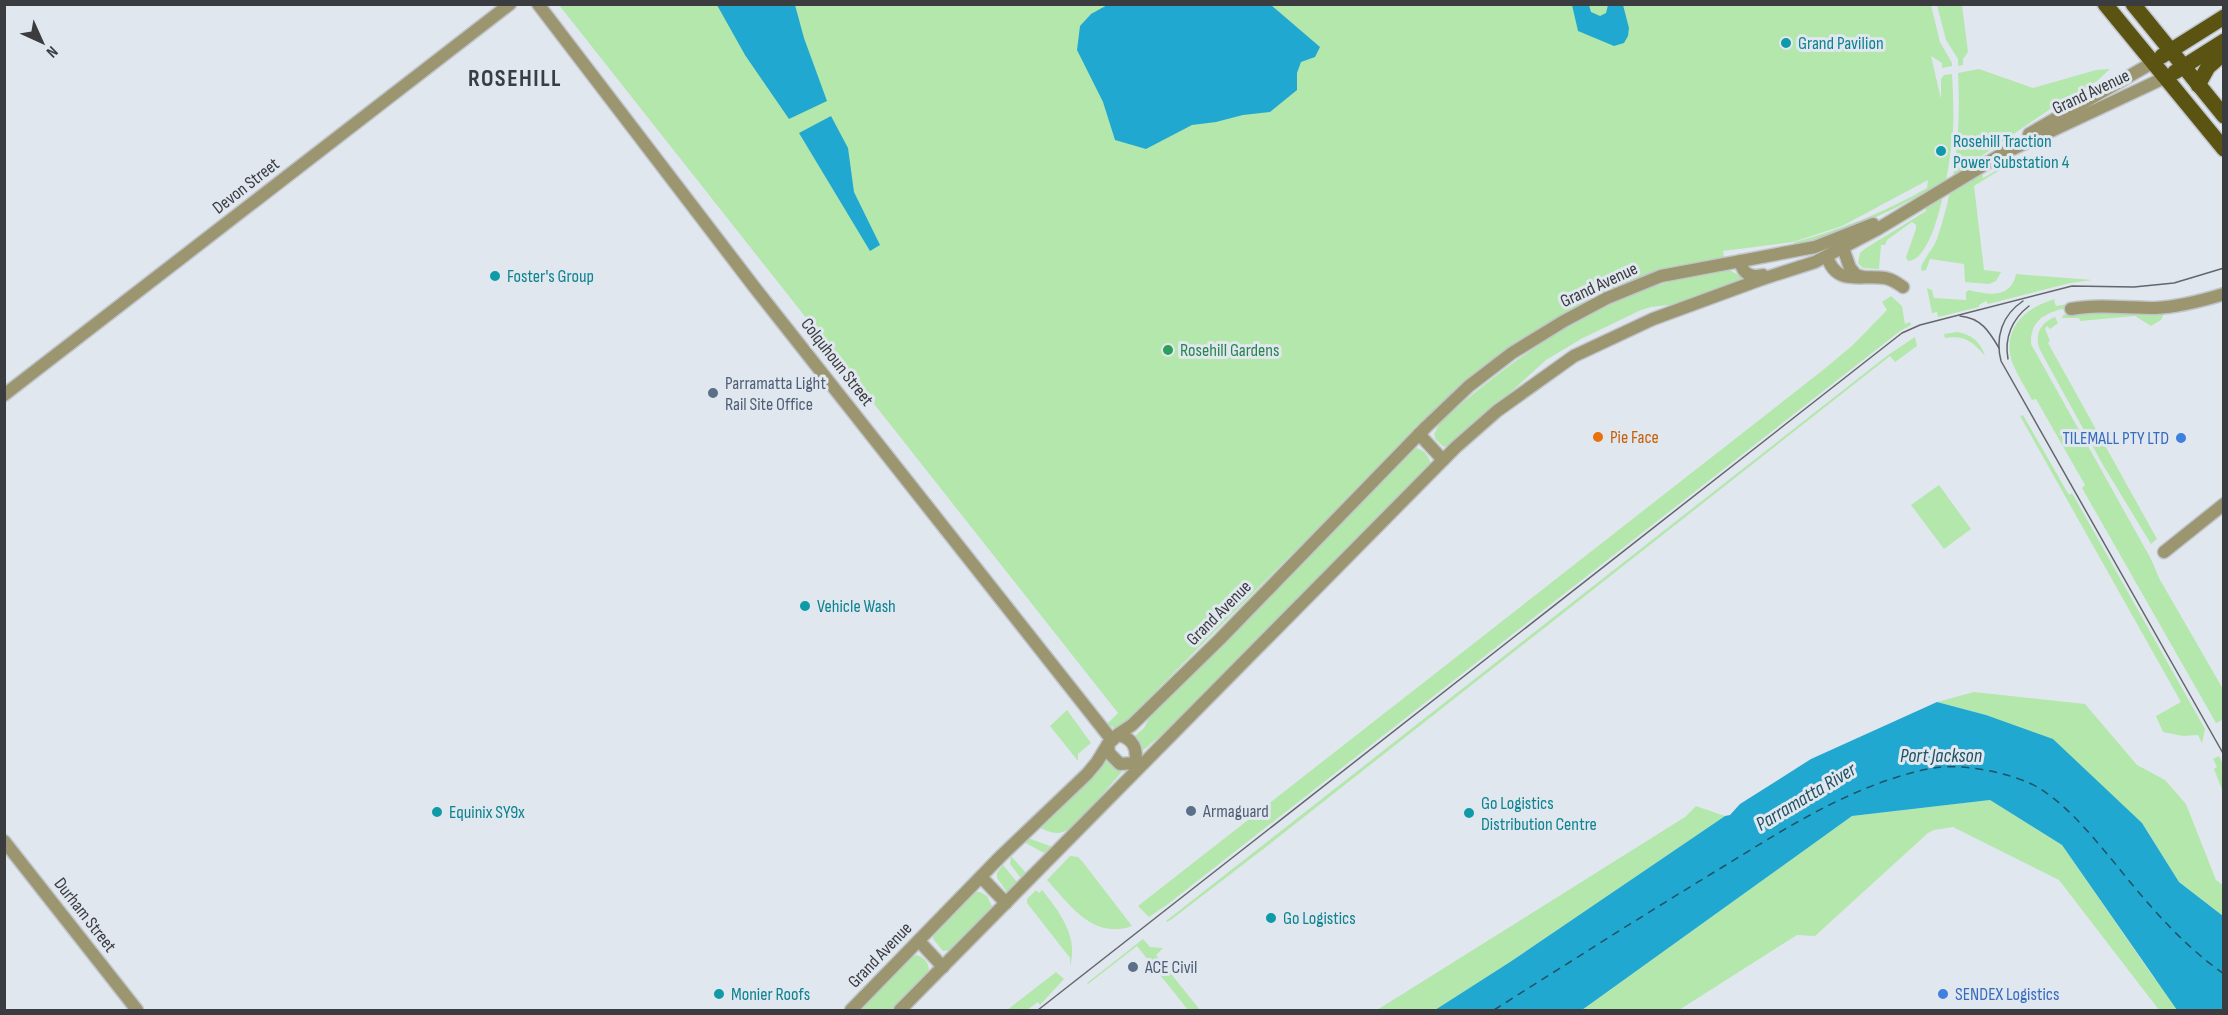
<svg xmlns="http://www.w3.org/2000/svg" width="2228" height="1015" viewBox="0 0 2228 1015" font-family="'Sofia Sans Condensed',sans-serif">
<rect width="100%" height="100%" fill="#e1e7ef"/>
<g fill="#b4e7ac">
<path d="M559,5H1931L1940,42L1952,63V66L1942,68V63L1931,56L1941,99V79L1944,75L1952,74C1953,93 1954,112 1953,130C1951,155 1938,260 1908,261L1906,257L1916,229V225L1912,222L1887,240L1885,245H1881L1879,269L1863,268L1858,263L1860,253L1866,248L1926,211L1927,191C1883,216 1841,234 1792,246L1795,242C1842,229 1885,212 1927,188L1928,180L1842,226L1793,242L1723,251L1724,257C1642,273 1556,310 1490,363C1433,409 1381,465 1329,517C1260,586 1190,656 1121,727L1116,729L1107,724L1118,713Z"/>
<polygon points="1937,5 1962,5 1968,52 1963,59 1963,65 1958,66 1958,59 1946,40"/>
<path d="M1979,69L2033,88L2096,70L2110,69L2097,81L2062,101L1980,157L1983,178L2024,155L1974,186L1984,270L2001,272L1996,281L1989,284L1965,282L1964,264L1930,259L1926,270L1922,271L1921,267C1925,257 1933,249 1937,239C1956,183 1961,131 1958,73Z"/>
<path d="M1726,268L1747,280L1677,304L1651,307L1641,310L1581,339L1546,360L1454,444L1444,447L1436,440L1434,434L1440,423C1506,363 1582,309 1668,282C1687,276 1706,272 1726,268Z"/>
<path d="M2016,274L2092,280L2070,283L1988,304L1986,301L1979,305V307L1938,317L1937,312L1932,313L1927,288L1932,290L1934,298L1966,300V292L1969,290C1988,295 2011,299 2016,274Z"/>
<polygon points="1891,296 1902,306 1905,324 1910,322 1911,325 1900,331 1168,904 1149,917 1138,906 1823,370 1853,345 1887,310 1882,302"/>
<path d="M2059,298L2054,300L2056,306L2091,300L2092,303C2066,309 2029,309 2031,344L2151,559L2159,578L2223,689V721L2222,720L2216,723L2082,488L2085,485L2036,399L2032,400C2026,388 2017,375 2012,362C2001,327 2028,305 2059,298Z"/>
<polygon points="2078,311 2161,313 2163,316 2161,320 2151,326 2135,316 2080,321 2079,318 2062,318 2063,315"/>
<path d="M2055,317L2058,323L2050,329L2047,326L2045,329L2050,341L2048,343L2157,539L2151,544L2103,465L2040,350C2034,335 2040,323 2055,317Z"/>
<path d="M1957,332C1971,334 1981,342 1985,356C1972,341 1965,335 1945,338L1944,334Z"/>
<polygon points="1915,337 1917,346 1895,362 1890,356 1262,850 1172,919 1167,922 1166,921 1888,355"/>
<polygon points="2023,415 2069,495 2072,493 2205,729 2202,743 2198,735 2183,736 2163,732 2156,716 2181,702 2020,416"/>
<path d="M1416,448C1424,449 1429,457 1431,464L1181,719L1141,752L1135,736L1144,728L1149,718Z"/>
<polygon points="1939,485 1971,529 1944,549 1911,505"/>
<polygon points="1974,692 2085,704 2137,765 2165,780 2186,804 2216,880 2223,885 2223,916 2179,882 2142,823 1986,715 1937,702"/>
<polygon points="1067,710 1091,743 1078,754 1078,761 1050,726"/>
<polygon points="2219,756 2223,764 2223,792 2214,769 2217,767 2213,759"/>
<path d="M1107,760L1122,772C1110,784 1076,829 1063,832C1055,835 1048,831 1040,828L1059,805Z"/>
<polygon points="1990,800 2062,845 2154,978 2160,982 2182,1010 2159,1010 2059,880 1953,827 1934,830 1928,833 1815,936 1797,935 1679,1010 1582,1010 1852,816"/>
<polygon points="1696,806 1725,816 1510,962 1435,1010 1377,1010 1685,817"/>
<polygon points="1028,838 1053,847 1044,853 1024,842"/>
<polygon points="1011,856 1027,874 1021,878 1010,864"/>
<path d="M1070,856L1078,857L1082,861L1132,926C1093,940 1070,905 1047,880Z"/>
<polygon points="1003,865 1017,882 1017,885 1010,892 1007,892 997,878 997,873"/>
<path d="M1036,890L1039,893L1042,890C1059,911 1079,937 1070,966V958L1027,903V899Z"/>
<polygon points="975,892 980,892 987,896 992,906 989,911 951,950 943,951 933,939 934,932"/>
<polygon points="1143,939 1150,947 1163,948 1156,955 1200,1010 1188,1010 1137,946 1088,984 1087,983"/>
<path d="M917,955C925,958 931,965 928,974L891,1010H857L908,958Z"/>
<polygon points="1056,972 1064,979 1040,1005 1038,1002 1027,1010 1007,1010"/>
</g>
<g fill="#21a8d1">
<polygon points="1109,4 1271,5 1320,47 1315,57 1301,62 1297,73 1297,90 1270,112 1243,115 1216,122 1192,125 1146,149 1115,140 1103,102 1077,50 1080,26 1091,14"/>
<polygon points="717,5 795,5 804,38 827,101 789,119 745,55"/>
<polygon points="1572,5 1589,5 1591,12 1600,16 1606,13 1608,5 1623,5 1629,28 1628,36 1624,43 1614,46 1578,31"/>
<polygon points="831,116 848,148 854,192 880,245 870,251 799,133"/>
<polygon points="1937,702 1986,715 2053,739 2142,823 2179,882 2223,916 2223,1010 2177,1010 2062,845 1990,800 1852,816 1582,1010 1435,1010 1510,962 1725,816 1730,815 1740,804 1811,759"/>
</g>
<g fill="none" stroke-linecap="round" stroke-linejoin="round">
<path stroke="#205264" stroke-width="1.5" stroke-dasharray="8 6" stroke-linecap="butt" d="M1494,1010C1570,962 1645,914 1721,868C1788,827 1855,783 1933,768C1962,763 2014,773 2039,788C2069,807 2091,835 2113,861C2146,902 2180,943 2224,974"/>
<g stroke="#c0c5cc" stroke-width="15">
<g id="minor">
<polyline points="538,4 755,288 1111,739"/>
<polyline points="2029,134 2152,63"/>
<polyline points="1836,244 1843,248 1850,268 1856,275 1863,277"/>
<path d="M1827,256C1836,287 1861,274 1885,278C1892,279 1897,283 1903,287"/>
<path d="M1740,261C1743,274 1750,278 1763,275"/>
<path d="M2071,309C2099,304 2126,308 2155,308C2179,307 2201,301 2224,294"/>
<polyline points="4,395 510,4"/>
<polyline points="1419,434 1443,460"/>
<polyline points="2164,552 2224,504"/>
<polyline points="1117,735 1132,725 1220,639 1426,427 1469,386 1512,353 1564,321 1607,298 1661,276 1815,247 1873,224"/>
<path d="M1118,735C1133,738 1138,749 1135,763L1120,764L1109,753L1108,744Z"/>
<polyline points="4,841 137,1010"/>
<polyline points="981,877 1006,903"/>
<polyline points="919,941 943,967"/>
<polyline points="851,1010 1001,856 1087,774 1097,762 1108,744"/>
<polyline points="900,1010 1456,447 1497,411 1574,356 1653,319 1762,279 1815,262 1876,230 2002,154 2164,78"/>
</g>
</g>
<g stroke="#c0c5cc" stroke-width="18">
<g id="major">
<polyline points="2105,4 2224,149"/>
<polyline points="2133,4 2224,116"/>
<polyline points="2162,56 2224,17"/>
<polyline points="2175,72 2224,41"/>
<polyline points="2198,85 2208,67 2224,53"/>
</g>
</g>
<use href="#minor" stroke="#9b966f" stroke-width="12"/>
<use href="#major" stroke="#5b5312" stroke-width="15"/>
<g stroke="#63666a" stroke-width="1.5">
<path d="M2023,301C2002,315 1995,337 2001,361L2224,755"/>
<path d="M1960,316C1981,318 1989,331 1999,348"/>
<path d="M2008,359C2004,338 2012,319 2029,306"/>
<polyline points="1038,1010 1902,333 1920,325 2072,286 2134,287 2174,283 2224,268"/>
</g>
</g>
<g fill="#0f9aa8" stroke="#e1e7ef" stroke-width="2">
<circle cx="1786" cy="43" r="6"/>
<circle cx="1941" cy="151" r="6"/>
<circle cx="495" cy="276" r="6"/>
<circle cx="805" cy="606" r="6"/>
<circle cx="437" cy="812" r="6"/>
<circle cx="1469" cy="813" r="6"/>
<circle cx="1271" cy="918" r="6"/>
<circle cx="719" cy="994" r="6"/>
</g>
<circle fill="#2e9e5b" stroke="#e1e7ef" stroke-width="2" cx="1168" cy="350" r="6"/>
<g fill="#5c6f8a" stroke="#e1e7ef" stroke-width="2">
<circle cx="713" cy="393" r="6"/>
<circle cx="1191" cy="811" r="6"/>
<circle cx="1133" cy="967" r="6"/>
</g>
<circle fill="#e8710a" stroke="#e1e7ef" stroke-width="2" cx="1598" cy="437" r="6"/>
<g fill="#3f7fe0" stroke="#e1e7ef" stroke-width="2">
<circle cx="2181" cy="438" r="6"/>
<circle cx="1943" cy="994" r="6"/>
</g>
<g text-anchor="middle" dominant-baseline="central" stroke-width="6" stroke-linejoin="round" paint-order="stroke">
<g font-size="18" fill="#0d838f" stroke="#e1e7ef" text-anchor="start">
<text x="1798" y="43">Grand Pavilion</text>
<text x="1953" y="141">Rosehill Traction<tspan x="1953" dy="21">Power Substation 4</tspan></text>
<text x="507" y="276">Foster's Group</text>
<text x="817" y="606">Vehicle Wash</text>
<text x="1481" y="803">Go Logistics<tspan x="1481" dy="21">Distribution Centre</tspan></text>
<text x="449" y="812">Equinix SY9x</text>
<text x="1283" y="918">Go Logistics</text>
<text x="731" y="994">Monier Roofs</text>
</g>
<g font-size="18" fill="#3a3c3f" stroke="#e1e7ef">
<text transform="translate(2091 92) rotate(-25)">Grand Avenue</text>
<text transform="translate(246 186) rotate(-38)">Devon Street</text>
<text transform="translate(1599 285) rotate(-25)">Grand Avenue</text>
<text transform="translate(837 362) rotate(52)">Colquhoun Street</text>
<text transform="translate(1219 613) rotate(-45)">Grand Avenue</text>
<text transform="translate(85 915) rotate(52)">Durham Street</text>
<text transform="translate(880 955) rotate(-46)">Grand Avenue</text>
</g>
<g font-size="18" fill="#27864d" stroke="#e1e7ef" text-anchor="start">
<text x="1180" y="350">Rosehill Gardens</text>
</g>
<g font-size="18" fill="#4e5e75" stroke="#e1e7ef" text-anchor="start">
<text x="725" y="383">Parramatta Light<tspan x="725" dy="21">Rail Site Office</tspan></text>
<text x="1203" y="811">Armaguard</text>
<text x="1145" y="967">ACE Civil</text>
</g>
<g font-size="18" fill="#c56008" stroke="#e1e7ef" text-anchor="start">
<text x="1610" y="437">Pie Face</text>
</g>
<g font-size="18" fill="#366cbe" stroke="#e1e7ef" text-anchor="end">
<text x="2169" y="438">TILEMALL PTY LTD</text>
<text x="1955" y="994" text-anchor="start">SENDEX Logistics</text>
</g>
<g font-size="20" font-style="italic" fill="#205264" stroke="#e1e7ef">
<text x="1941" y="756">Port Jackson</text>
<text transform="translate(1806 797) rotate(-31)">Parramatta River</text>
</g>
<g font-size="24" font-weight="bold" letter-spacing="1.5" fill="#393d44" stroke="#e1e7ef">
<text x="515" y="78">ROSEHILL</text>
</g>
</g>
<rect width="2228" height="1015" fill="none" stroke="#3a3c3f" stroke-width="12"/>
<g transform="translate(42 42) rotate(135)" stroke="#e1e7ef" stroke-width="4.5" paint-order="stroke">
<path d="M0-4.5L10 22L0 15L-10 22Z" fill="#3a3c3f"/>
<text y="-9" font-size="16" font-weight="bold" text-anchor="middle" fill="#3a3c3f">N</text>
</g>
</svg>
